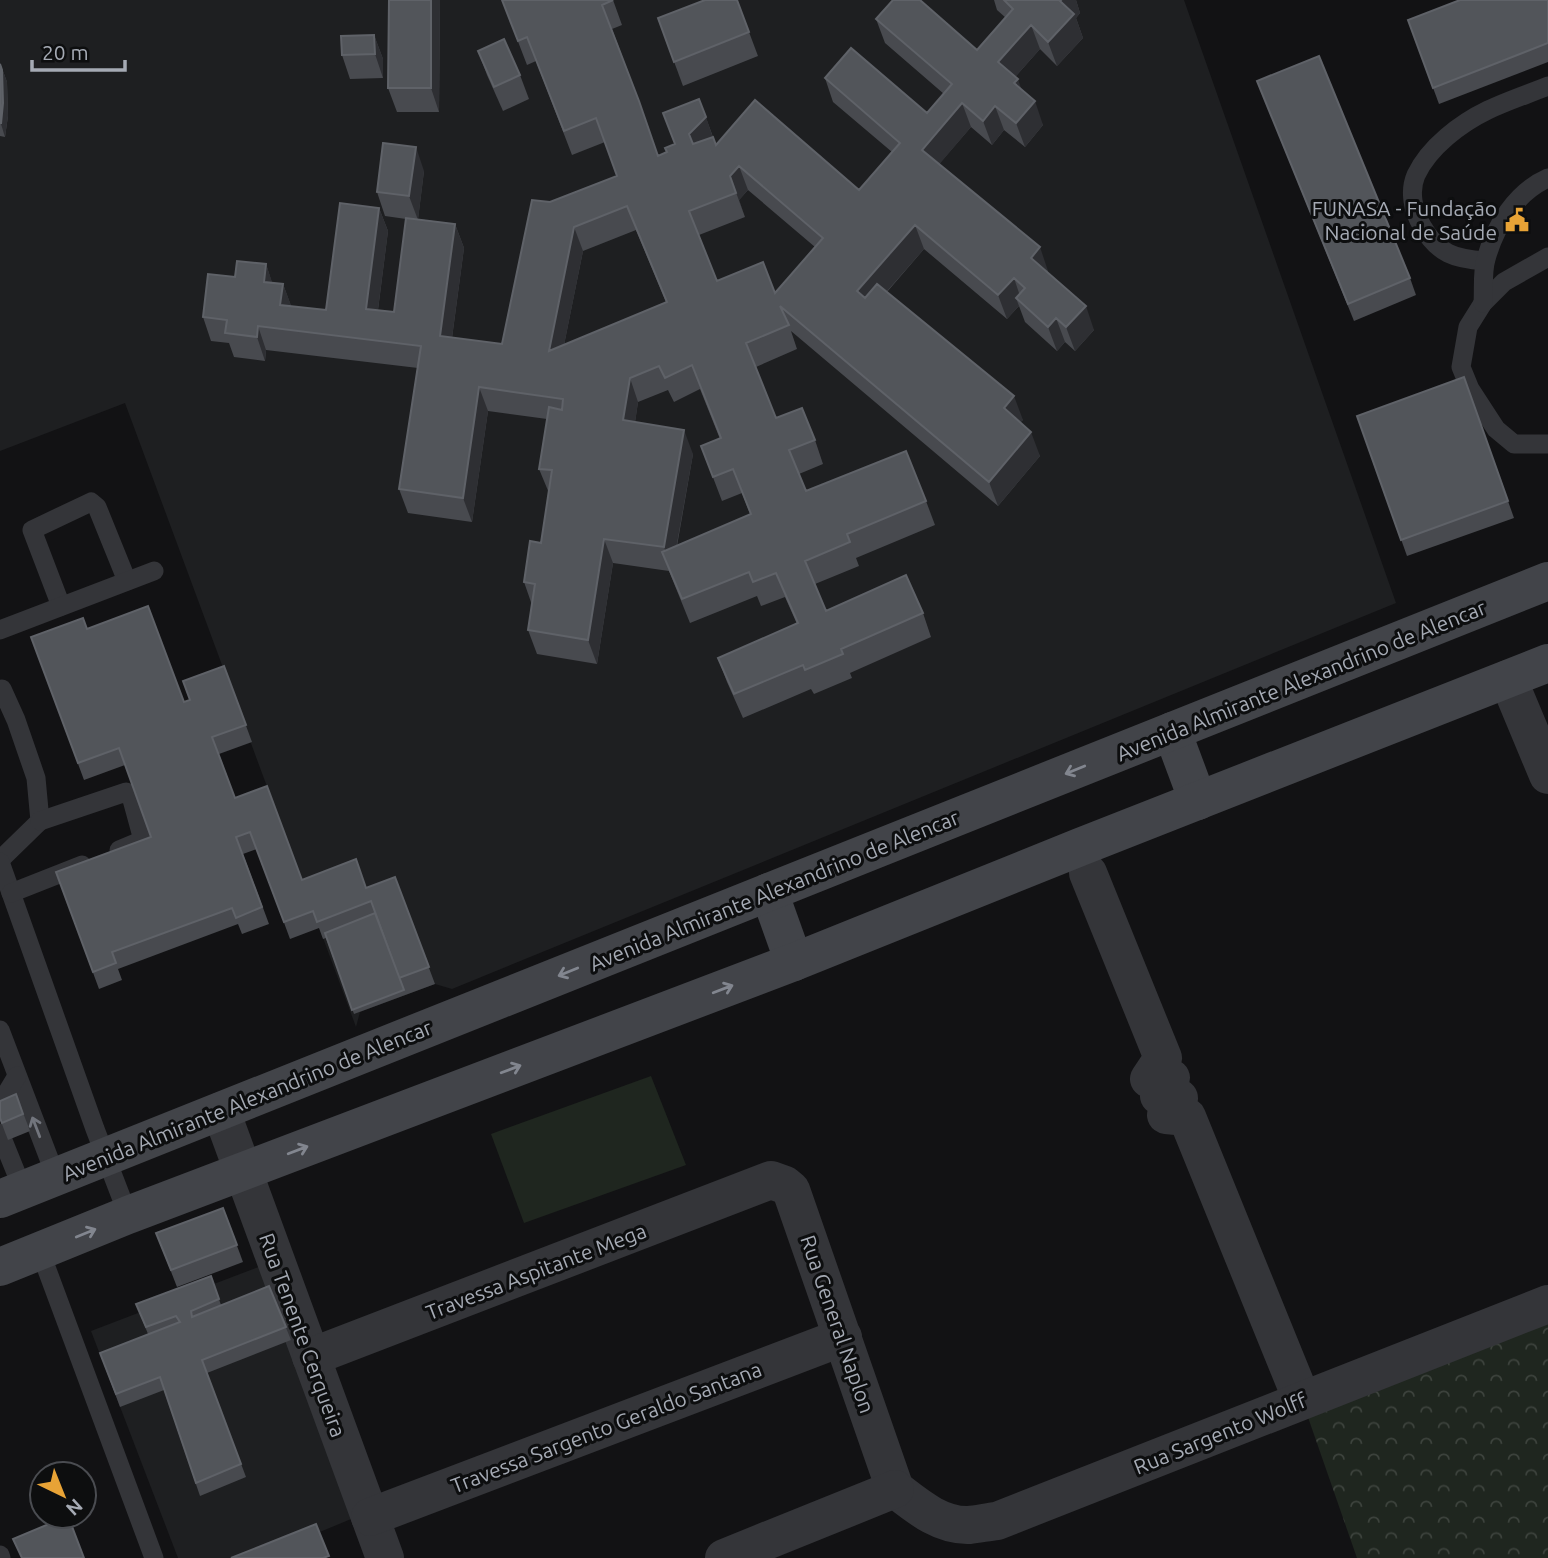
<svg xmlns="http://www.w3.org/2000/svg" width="1548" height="1558" viewBox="0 0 1548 1558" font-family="Ubuntu,sans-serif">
<defs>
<pattern id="forest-crowns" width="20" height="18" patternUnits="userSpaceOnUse" patternTransform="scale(1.75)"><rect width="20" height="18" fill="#1f261f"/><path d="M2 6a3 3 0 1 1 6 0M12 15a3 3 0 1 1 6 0" fill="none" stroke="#3d433d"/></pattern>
</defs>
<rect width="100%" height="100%" fill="#121214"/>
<g fill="#1e1f21">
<polygon points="0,0 1184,0 1396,603 452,989 435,984 360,1012 356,1027 125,403 0,451"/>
<polygon points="261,1266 356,1517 257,1558 178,1558 91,1331"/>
</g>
<polygon fill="url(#forest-crowns)" points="1548,1304 1548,1558 1357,1558 1302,1400"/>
<polygon fill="#1f261f" points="651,1076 686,1165 524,1223 491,1134"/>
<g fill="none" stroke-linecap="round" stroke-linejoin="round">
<g stroke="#343539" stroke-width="19">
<polyline points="1548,257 1504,282 1483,303 1468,327 1461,367 1470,389 1496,429 1514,444 1548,444"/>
<path d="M1485,261C1455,259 1438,254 1422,226C1413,211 1409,191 1416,175C1429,147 1461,123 1488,110C1507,101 1528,94 1548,86"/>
<path d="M1483,303C1484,289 1482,272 1486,259C1495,226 1516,192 1548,178"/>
<polyline points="61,606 32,530 91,502 97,507 127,581"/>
<polyline points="0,630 154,571"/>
<polyline points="0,690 2,689 16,720 36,778 40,821 0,860"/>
<polyline points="40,821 126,792 131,796 143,840 119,850"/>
<polyline points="0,862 95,1129 128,1215"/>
<polyline points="11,893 82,865"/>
<polyline points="0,1030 56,1177"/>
<polyline points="0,1104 17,1076"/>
<polyline points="0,1133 23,1190"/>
<polyline points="40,1251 154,1558"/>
<polyline points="0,1555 1,1558"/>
</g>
<g stroke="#343539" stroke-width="38">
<polyline points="1508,679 1548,775"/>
<polyline points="1088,873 1163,1058 1149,1079 1171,1078 1159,1096 1179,1098 1166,1115 1187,1117 1302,1400"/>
<polyline points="221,1111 385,1558"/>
<polyline points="311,1357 771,1180 785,1185 791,1190 895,1489"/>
<path d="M895,1489C917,1506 940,1526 969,1525C978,1524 988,1522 997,1521L1548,1304"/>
<polyline points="370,1517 843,1337"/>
<polyline points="724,1558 895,1489"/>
</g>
<g stroke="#424449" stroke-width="38">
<polyline points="1172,731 1198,801"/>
<polyline points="769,892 794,962"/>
<polyline points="0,1199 1548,581"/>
<polyline points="0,1267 128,1215 794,962 1080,847 1548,663"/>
</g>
</g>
<g fill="#484a4f" fill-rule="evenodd">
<polygon points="440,0 439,112 397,112 388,88"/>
<path d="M502,0H613L622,25L612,29L639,101L658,156L667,152L675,144L699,99L716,145L859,190L892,152L833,102L825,78L927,113L944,94L885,43L876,19L977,50L1006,18L997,10L994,0H1076L1080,13L1076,18L1083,38L1057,66L1040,49L1015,77L1021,89L1043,125L1025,147L1004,130L992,145L971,127L939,164L1048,271L1047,272L1094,330L1075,351L1065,342L1057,351L1025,322L1019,306L1007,319L924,249L887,292L1023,420L1020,422L1040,456L998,506L791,331L797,349L756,367L776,418L815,440L823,464L799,474L806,491L926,501L935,525L856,558L859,566L815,584L826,611L923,613L931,637L850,673L852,678L814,694L811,689L743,718L727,682L718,658L797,624L785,597L761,606L757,596L690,623L669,571L613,563L597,664L537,654L528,630L532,605L524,582L541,543L549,493L539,469L547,419L488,411L472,522L408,513L399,489L418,368L266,350L265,361L234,357L229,343L211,341L203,317L235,277L266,264L272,283L283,284L291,306L326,310L379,208L388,231L378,310L394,312L406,219L385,216L377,192L424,171L418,219L455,224L464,248L452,338L502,344L550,202L617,176L605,142L572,155L536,61L527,65ZM748,190L815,247L775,293L717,281L699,235L745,217L739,200ZM636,230L666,302L564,345L583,251ZM700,389L720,439L701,446L722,501L742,493L750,514L677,546L693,454L635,422L638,402L668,390L674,402Z"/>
<polygon points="737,0 758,56 683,86 658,18"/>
<polygon points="1548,0 1548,62 1439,104 1408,20"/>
<polygon points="374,35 383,59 383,78 350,79 342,55"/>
<polygon points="478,51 520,75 529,99 503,111 487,75"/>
<polygon points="0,63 7,82 8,116 5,137 0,136"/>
<polygon points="1257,81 1410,278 1416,295 1354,321"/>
<polygon points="1464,377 1514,518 1407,556 1357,416"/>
<polygon points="87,629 184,702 190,700 224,666 252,742 219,754 235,798 302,880 366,888 395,877 435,984 354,1014 326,938 323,939 319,928 290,939 257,849 243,854 269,924 242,934 238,924 118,969 122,980 99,989 56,872 151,837 125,765 84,780 31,637"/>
<polygon points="16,1094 30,1131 8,1140 0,1119"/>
<polygon points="223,1208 243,1262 177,1287 156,1233"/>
<polygon points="211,1276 221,1305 269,1286 291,1340 207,1373 246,1477 200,1496 164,1390 120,1407 100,1353 148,1334 136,1304"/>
</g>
<g fill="#2e2f33">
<polygon points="431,0 440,0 439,112 431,88"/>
<polygon points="1061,0 1076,0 1080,13 1076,18 1083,38 1057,66 1048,42"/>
<polygon points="1031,25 1040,49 1007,86 998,62"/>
<polygon points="374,35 383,59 383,78 375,54"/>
<polygon points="0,63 7,82 8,116 5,137 1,124"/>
<polygon points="1018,79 1026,103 1014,83"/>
<polygon points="1035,101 1043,125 1025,147 1016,123"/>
<polygon points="962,103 971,127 931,174 922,150"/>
<polygon points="995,106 1004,130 992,145 983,121"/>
<polygon points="706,117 714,141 698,158 689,134"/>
<polygon points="416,147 424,171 418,220 409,196"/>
<polygon points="739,166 748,190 739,200 745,217 730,176"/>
<polygon points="379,208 388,231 375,333 366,309"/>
<polygon points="455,224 464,248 449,360 440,336"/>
<polygon points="915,225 924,249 866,315 857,291"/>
<polygon points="574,227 583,251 558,375 549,351"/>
<polygon points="1040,247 1048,271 1040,282 1031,258"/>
<polygon points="266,264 274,288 264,282"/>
<polygon points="1014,278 1022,302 1016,298 1019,306 1007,319 998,295"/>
<polygon points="283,284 292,308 280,305"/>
<polygon points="1086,306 1094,330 1075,351 1066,327"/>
<polygon points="1056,318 1065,342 1057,351 1048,327"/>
<polygon points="258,326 266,350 265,361 257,337"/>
<polygon points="630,378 638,402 632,444 623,420"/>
<polygon points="479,387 488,411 472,522 463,498"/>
<polygon points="1014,396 1023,420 1012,432 1004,408"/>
<polygon points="684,430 693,454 672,571 664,547"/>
<polygon points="1031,432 1040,456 998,506 989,482"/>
<polygon points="604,539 613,563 597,664 588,640"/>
</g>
<g fill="#52555a" stroke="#5f6268" stroke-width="2" fill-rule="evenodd">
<polygon points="389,0 431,0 431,88 388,88"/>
<path d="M502,0H613L602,5L639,101L658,156L667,152L665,148L675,144L663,113L699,99L706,117L689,134L693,144L713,137L716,145L755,100L859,190L900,143L825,78L851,48L927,113L952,84L876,19L893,0H920L977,50L1013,9L1004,0H1061L1060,1L1074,14L1048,42L1031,25L998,62L1018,79L1014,83L1035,101L1016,123L995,106L983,121L962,103L922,150L1040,247L1031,258L1086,306L1066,327L1056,318L1048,327L1016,298L1025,288L1014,278L998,295L915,225L857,291L865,298L877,284L1014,396L1004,408L1031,432L989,482L780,306L789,325L746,343L776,418L802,408L815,440L789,450L806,491L906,451L926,501L847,534L850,542L805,561L826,611L906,575L923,613L841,649L843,654L805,670L803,665L734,694L718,658L798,623L776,573L753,582L749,572L682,599L662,552L751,514L733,469L713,477L701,446L721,438L692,365L665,378L659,366L630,378L623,420L684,430L664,547L604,539L588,640L528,630L535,584L524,582L530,541L541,543L552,470L539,469L549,407L562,410L563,399L479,387L463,498L399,489L421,346L258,326L257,337L225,333L227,320L203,317L208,274L235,277L237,261L266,264L264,282L283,284L280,305L326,310L340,203L379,208L366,309L394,312L406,218L455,224L440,336L502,344L532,200L550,202L617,176L596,118L564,131L527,37L518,41ZM739,166L823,238L775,293L763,262L717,281L689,211L736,193L730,176ZM627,206L667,302L549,351L574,227Z"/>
<polygon points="705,0 737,0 749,32 674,62 658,18"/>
<polygon points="1460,0 1548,0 1548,43 1433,88 1408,20"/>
<polygon points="374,35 375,54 342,55 341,36"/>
<polygon points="504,39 520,75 494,87 478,51"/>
<polygon points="1319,56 1410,278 1348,304 1257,81"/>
<polygon points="0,64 2,70 3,103 1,124"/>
<polygon points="383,143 416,147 409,196 377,192"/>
<polygon points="1464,377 1508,501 1401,540 1357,416"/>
<polygon points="148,606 184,702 190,700 183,681 224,666 246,725 212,737 235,798 267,786 302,880 356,859 366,888 395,877 429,967 399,978 371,901 317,922 313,911 284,922 250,832 236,837 262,907 236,918 232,908 112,952 116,963 93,972 56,872 151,837 119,748 78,763 31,637 83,618 87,629"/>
<polygon points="375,913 404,990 352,1010 325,933"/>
<polygon points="16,1094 23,1114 2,1123 0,1118 0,1101"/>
<polygon points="223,1208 237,1245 171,1270 156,1233"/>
<polygon points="211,1276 219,1299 191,1311 192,1317 269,1286 286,1327 202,1360 241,1464 196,1483 160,1377 116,1394 100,1353 180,1322 176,1316 146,1327 136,1304"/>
<polygon points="68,1516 84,1558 22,1558 13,1539"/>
<polygon points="316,1524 329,1556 323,1558 231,1558"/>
</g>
<defs><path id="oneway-shaft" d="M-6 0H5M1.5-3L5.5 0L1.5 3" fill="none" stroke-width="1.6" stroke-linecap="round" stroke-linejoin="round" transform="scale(1.75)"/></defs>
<g stroke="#82868f">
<use href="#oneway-shaft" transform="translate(1075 770) rotate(158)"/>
<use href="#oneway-shaft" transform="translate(568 972) rotate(158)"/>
<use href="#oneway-shaft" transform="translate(723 989) rotate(-21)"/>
<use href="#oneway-shaft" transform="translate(511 1069) rotate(-21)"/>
<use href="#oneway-shaft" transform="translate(298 1150) rotate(-21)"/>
<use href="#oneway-shaft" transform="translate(86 1233) rotate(-22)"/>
</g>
<use stroke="#72757d" href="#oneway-shaft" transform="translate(36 1127) rotate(-111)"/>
<defs>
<g id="civic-bare" transform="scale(1.89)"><path d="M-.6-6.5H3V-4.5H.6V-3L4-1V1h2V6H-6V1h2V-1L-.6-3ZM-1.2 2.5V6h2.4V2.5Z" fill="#e8a336" stroke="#0d0e0f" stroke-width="2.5" paint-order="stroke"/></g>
</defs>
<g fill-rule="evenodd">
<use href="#civic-bare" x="1517" y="220"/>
</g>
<g text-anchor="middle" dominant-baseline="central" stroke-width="6" stroke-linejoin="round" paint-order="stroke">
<g font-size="21" fill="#a5aab4" stroke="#0d0e0f" text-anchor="end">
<text x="1497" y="208">FUNASA - Fundação<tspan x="1497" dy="24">Nacional de Saúde</tspan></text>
</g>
<g font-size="21" fill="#a5aab4" stroke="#0d0e0f">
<text transform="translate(1301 680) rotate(-22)">Avenida Almirante Alexandrino de Alencar</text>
<text transform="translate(774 890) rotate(-22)">Avenida Almirante Alexandrino de Alencar</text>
<text transform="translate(247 1100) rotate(-22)">Avenida Almirante Alexandrino de Alencar</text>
<text transform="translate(536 1271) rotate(-21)">Travessa Aspitante Mega</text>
<text transform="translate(838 1324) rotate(71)">Rua General Naplon</text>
<text transform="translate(303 1335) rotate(70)">Rua Tenente Cerqueira</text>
<text transform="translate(606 1427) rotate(-21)">Travessa Sargento Geraldo Santana</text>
<text transform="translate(1220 1433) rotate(-22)">Rua Sargento Wolff</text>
</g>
</g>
<g transform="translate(63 1495) rotate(137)"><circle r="33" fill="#0d0e0f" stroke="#4a4c51" stroke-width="2"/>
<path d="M0-5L12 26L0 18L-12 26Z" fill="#e8a336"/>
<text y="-10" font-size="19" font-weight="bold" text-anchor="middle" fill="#a5aab4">N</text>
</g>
<path d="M32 60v10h93v-10" fill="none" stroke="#a5aab4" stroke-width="3.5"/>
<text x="42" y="60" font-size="21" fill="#a5aab4" stroke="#0d0e0f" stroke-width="5" paint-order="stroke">20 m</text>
</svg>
